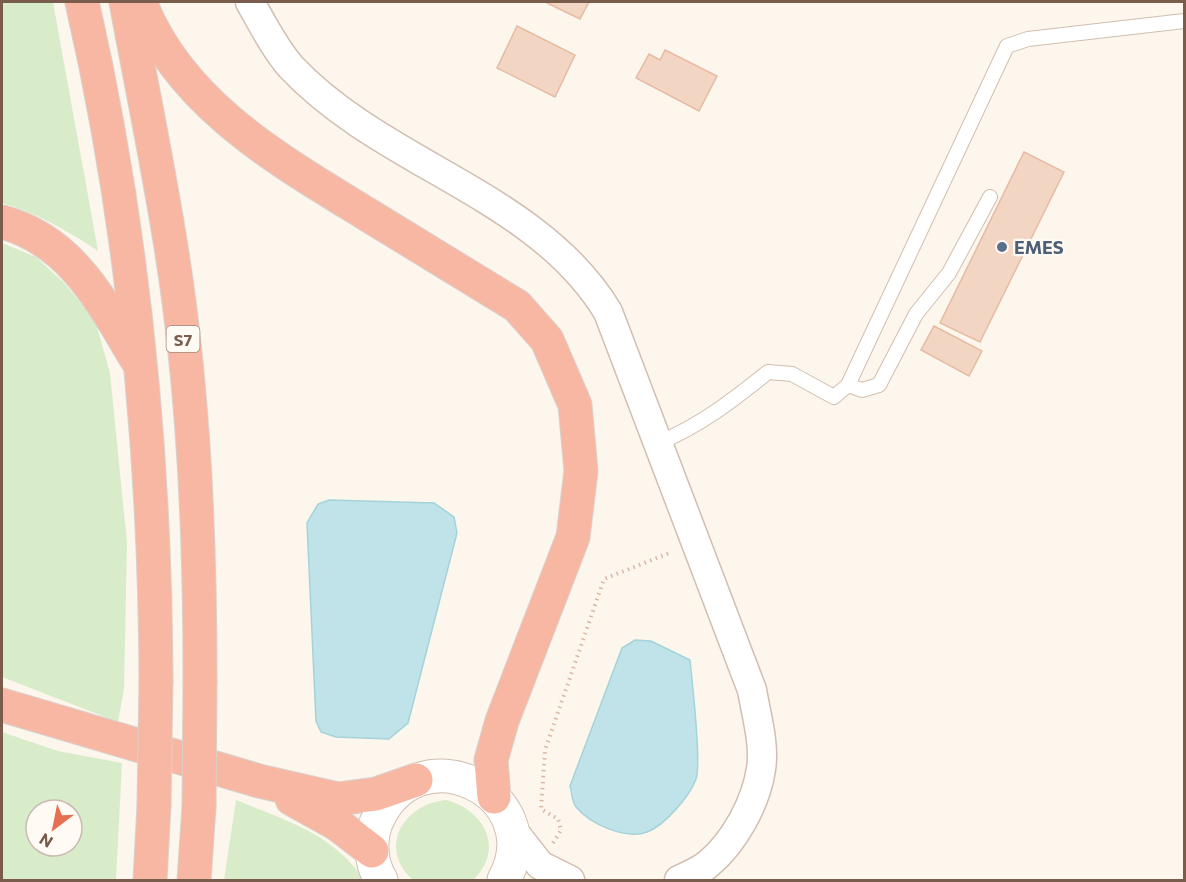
<svg xmlns="http://www.w3.org/2000/svg" width="1186" height="882" viewBox="0 0 1186 882" font-family="Commissioner,sans-serif">
<rect width="100%" height="100%" fill="#fdf6ec"/>
<g fill="#d8ecc9" fill-rule="evenodd">
<path d="M2,2H53L98,251C68,231 37,213 2,203Z"/>
<polygon points="2,243 36,257 65,284 95,320 110,373 127,543 124,689 118,722 2,677"/>
<path d="M2,732L58,751L122,763L116,880H2ZM36,810H72V846H36Z"/>
<path d="M236,800C285,820 334,834 364,880H224Z"/>
<path d="M446,800C485,810 505,850 473,880H413C377,848 403,804 446,800Z"/>
</g>
<g fill="#bfe3e8" stroke="#a5d3da" stroke-width="1.5">
<polygon points="329,500 434,503 454,517 457,533 408,723 389,739 336,737 321,732 316,721 307,523 318,504"/>
<path d="M635,640L651,641L690,660C692,682 702,763 696,779C690,796 664,826 647,832C626,840 590,824 576,807C572,803 572,792 570,786L622,648Z"/>
</g>
<g fill="#f3d5c3" stroke="#e6bba3" stroke-width="1.5">
<polygon points="545,2 589,2 580,19"/>
<polygon points="517,26 575,55 555,97 497,68"/>
<polygon points="665,50 717,76 699,111 636,78 649,54 660,60"/>
<polygon points="1024,152 1064,172 980,342 940,323"/>
<polygon points="934,326 982,351 969,376 921,350"/>
</g>
<g fill="none" stroke-linecap="round" stroke-linejoin="round">
<g stroke="#d1beb0" stroke-width="16">
<g id="service">
<polyline points="848,385 862,390 879,385 916,314 949,273 990,197"/>
<path d="M658,443C700,426 733,400 768,372L792,374L834,397L848,385L1007,46L1028,39L1184,21"/>
</g>
</g>
<g stroke="#d1beb0" stroke-width="31">
<g id="minor">
<path d="M250,2C262,23 275,49 291,67C383,165 538,195 608,312L752,690C756,714 765,744 761,769C756,803 734,843 707,865C699,871 688,876 679,880"/>
<polyline points="511,828 540,865 570,880"/>
</g>
</g>
<g stroke="#d1beb0" stroke-width="35">
<path id="tertiary" d="M381,880C371,864 369,841 376,823C416,727 551,794 504,880"/>
</g>
<g stroke="#dad1cd" stroke-width="35">
<g id="motorway">
<path d="M82,2C133,224 155,452 156,680"/>
<path d="M126,2C141,83 158,165 171,247C194,390 200,536 200,681"/>
<path d="M140,2C179,103 277,159 365,213C416,244 467,275 517,306L547,340L575,405L581,471L573,537L502,721L491,760L494,797"/>
<path d="M2,222C72,241 102,302 137,360"/>
<polyline points="2,705 259,781 338,799 376,794 416,780"/>
<polyline points="292,799 337,824 372,851"/>
<polyline points="150,880 154,805"/>
<polyline points="194,880 199,807"/>
</g>
</g>
<polyline stroke="#d9b8a5" stroke-width="4" stroke-dasharray="1.5 4.5" stroke-linecap="butt" points="553,843 561,830 558,819 541,809 545,750 604,579 672,552"/>
<use href="#service" stroke="#fff" stroke-width="14"/>
<use href="#minor" stroke="#fff" stroke-width="28"/>
<use href="#tertiary" stroke="#fff" stroke-width="33"/>
<use href="#motorway" stroke="#f7b7a3" stroke-width="33"/>
<g stroke="#dad1cd" stroke-width="35" stroke-linecap="butt">
<g id="motorway-bridge">
<polyline points="154,805 156,680"/>
<polyline points="199,807 200,681"/>
</g>
</g>
<use href="#motorway-bridge" stroke="#f7b7a3" stroke-width="33"/>
</g>
<circle fill="#5c6f8a" stroke="#fffaf3" stroke-width="2" cx="1002" cy="247" r="6"/>
<g text-anchor="middle" dominant-baseline="central" stroke-width="4.5" stroke-linejoin="round" paint-order="stroke">
<rect fill="#fffaf3" stroke="#a28b7f" stroke-width="1.5" x="166.5" y="326" width="33" height="26" rx="4.5"/>
<g font-size="16" font-weight="bold" fill="#7a5c4d">
<text x="183" y="339">S7</text>
</g>
<g font-size="18" font-weight="bold" fill="#4e5e75" stroke="#fffaf3" text-anchor="start">
<text x="1014" y="247">EMES</text>
</g>
</g>
<rect width="1186" height="882" fill="none" stroke="#7a5c4d" stroke-width="6"/>
<g transform="translate(54 828) rotate(212)"><circle r="28" fill="#fffaf3" stroke="#cabbb1" stroke-width="1.5"/>
<path d="M0-4.5L10 22L0 15L-10 22Z" fill="#e76f51"/>
<text y="-9" font-size="16" font-weight="bold" text-anchor="middle" fill="#7a5c4d">N</text>
</g>
</svg>
